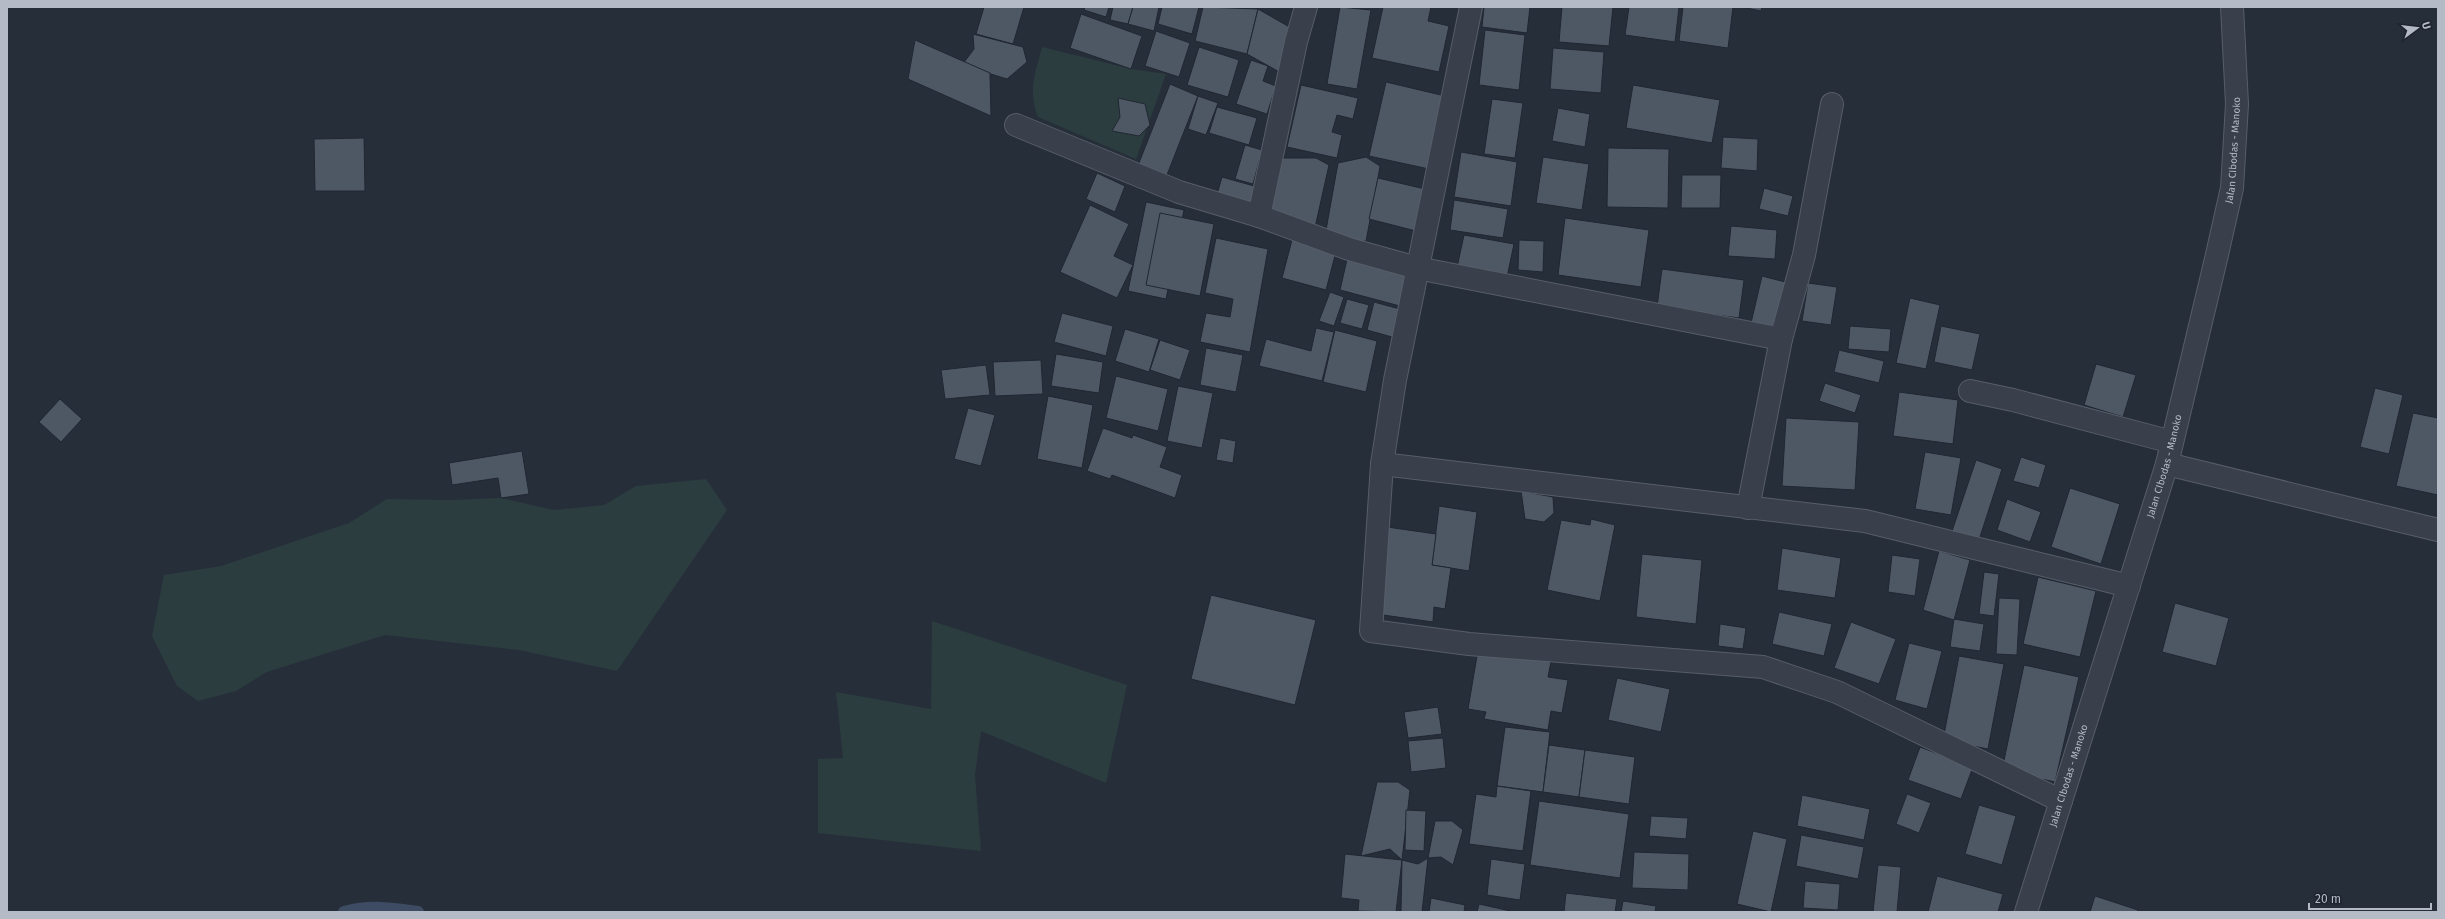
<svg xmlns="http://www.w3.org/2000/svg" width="2445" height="919" viewBox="0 0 2445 919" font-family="'Fira Sans',sans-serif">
<rect width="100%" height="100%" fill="#262e3a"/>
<g fill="#2b3d3e">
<path d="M1042,47L1131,69L1166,74L1136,159L1038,117C1028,90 1035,74 1042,47Z"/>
<polygon points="706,479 727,510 617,671 519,650 385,635 267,672 236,691 198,701 177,686 152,636 164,575 221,566 349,523 387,499 452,500 501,498 554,510 604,505 636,486"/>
<polygon points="932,621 1127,685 1106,783 981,731 975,775 981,851 818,833 818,759 843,758 836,692 931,709"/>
</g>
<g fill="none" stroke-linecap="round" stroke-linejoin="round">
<path stroke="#3d4c62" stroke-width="12" d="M344,912C370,905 392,908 418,912"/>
</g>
<g fill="#4e5865" stroke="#202732">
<polygon points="984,7 1024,7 1013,44 976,34"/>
<polygon points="1085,7 1109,7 1106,17 1084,10"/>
<polygon points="1113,7 1133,7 1128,24 1110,20"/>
<polygon points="1133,7 1159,7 1154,31 1128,24"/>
<polygon points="1162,7 1199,7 1192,34 1158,24"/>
<polygon points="1203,7 1258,9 1247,54 1195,41"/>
<polygon points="1340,7 1371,10 1357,89 1327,84"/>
<polygon points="1383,7 1431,7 1428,21 1449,26 1439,72 1372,58"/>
<polygon points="1484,7 1530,7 1527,33 1482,27"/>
<polygon points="1562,7 1613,7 1609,46 1559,42"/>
<polygon points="1629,7 1679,7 1675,42 1625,35"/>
<polygon points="1683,7 1733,7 1728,48 1679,41"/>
<polygon points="1742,7 1762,7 1761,11"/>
<polygon points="1258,9 1293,29 1283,74 1247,54"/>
<polygon points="1081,14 1142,36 1131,69 1070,48"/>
<polygon points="1485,30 1525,35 1519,90 1479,85"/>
<polygon points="1156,31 1190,43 1179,77 1145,66"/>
<polygon points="973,34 1023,47 1027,62 1007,79 962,65 974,49"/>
<polygon points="915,40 990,73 991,116 908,79"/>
<polygon points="1199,47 1239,60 1228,97 1187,85"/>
<polygon points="1553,48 1604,52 1601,93 1550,89"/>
<polygon points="1251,60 1268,66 1263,81 1276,86 1267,114 1236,104"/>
<polygon points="1386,82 1445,96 1429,169 1369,156"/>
<polygon points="1170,84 1198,96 1163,185 1135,173"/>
<polygon points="1301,85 1358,98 1353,119 1337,115 1332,132 1342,135 1337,158 1287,147"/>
<polygon points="1633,85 1720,100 1712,143 1626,128"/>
<polygon points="1198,96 1218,103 1206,135 1188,129"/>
<polygon points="1118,98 1145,104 1150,125 1139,136 1112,131 1120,117"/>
<polygon points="1492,99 1523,103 1515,158 1484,154"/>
<polygon points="1217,107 1257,118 1249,145 1209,133"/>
<polygon points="1558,108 1590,114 1585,147 1552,141"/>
<polygon points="1723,137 1758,139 1757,171 1721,168"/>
<polygon points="364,138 365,191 315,191 314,139"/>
<polygon points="1245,145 1262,150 1253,184 1235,179"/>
<polygon points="1608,148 1669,149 1668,208 1607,207"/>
<polygon points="1461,152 1517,162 1511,206 1454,197"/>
<polygon points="1366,157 1380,166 1378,178 1366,241 1351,243 1326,230 1338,163"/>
<polygon points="1543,157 1589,164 1582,210 1536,203"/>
<polygon points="1281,158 1316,158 1329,165 1314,232 1269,212"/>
<polygon points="1097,173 1125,186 1115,212 1086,199"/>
<polygon points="1682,175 1721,175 1720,208 1681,208"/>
<polygon points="1222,177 1261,188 1254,212 1215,201"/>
<polygon points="1378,178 1425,189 1416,231 1369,219"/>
<polygon points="1764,188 1793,196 1788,216 1759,209"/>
<polygon points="1454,200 1508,209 1503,238 1450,230"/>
<polygon points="1146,202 1184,210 1166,299 1128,291"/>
<polygon points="1090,205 1129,224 1114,256 1133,265 1117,298 1060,272"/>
<polygon points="1160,213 1214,224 1200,296 1146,285"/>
<polygon points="1565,218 1649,230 1641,287 1558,275"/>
<polygon points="1731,226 1777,230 1775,259 1728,256"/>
<polygon points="1464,235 1514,244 1506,282 1456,272"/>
<polygon points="1216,238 1268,249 1250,352 1200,342 1206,313 1230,317 1233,299 1205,293"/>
<polygon points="1292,240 1336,252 1326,290 1282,278"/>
<polygon points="1519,240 1544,241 1543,272 1518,270"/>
<polygon points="1348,255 1409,271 1400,306 1340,290"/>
<polygon points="1662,269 1744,280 1739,318 1657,307"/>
<polygon points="1762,276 1789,283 1778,330 1751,323"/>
<polygon points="1808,283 1837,287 1831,325 1802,321"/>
<polygon points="1330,292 1344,297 1334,326 1319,321"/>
<polygon points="1910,298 1940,305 1926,369 1896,363"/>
<polygon points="1347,299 1369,305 1362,329 1340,323"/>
<polygon points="1374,302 1407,311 1399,339 1367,330"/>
<polygon points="1062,313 1113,326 1106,356 1054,342"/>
<polygon points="1850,326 1891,329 1889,352 1848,349"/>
<polygon points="1941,326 1980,334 1972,370 1934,362"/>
<polygon points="1316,328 1334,332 1322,381 1259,366 1266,339 1311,351"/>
<polygon points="1125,329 1159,339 1149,372 1115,361"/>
<polygon points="1335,330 1377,341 1366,392 1323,382"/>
<polygon points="1160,340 1190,350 1180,380 1150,370"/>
<polygon points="1206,348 1243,355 1236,392 1200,385"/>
<polygon points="1839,350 1884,361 1879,383 1834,372"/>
<polygon points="1056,354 1103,362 1099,393 1051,386"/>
<polygon points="1041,360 1043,394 995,396 993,362"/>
<polygon points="2096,364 2136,375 2123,417 2084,405"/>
<polygon points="986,365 990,395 945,399 941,370"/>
<polygon points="1116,376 1168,389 1158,431 1106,418"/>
<polygon points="1825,383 1861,395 1855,413 1819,401"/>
<polygon points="1178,386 1213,393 1202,448 1167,441"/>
<polygon points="2375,388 2403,395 2389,454 2360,447"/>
<polygon points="1899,392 1958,400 1953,444 1893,436"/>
<polygon points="1048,396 1093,405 1082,468 1037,459"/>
<polygon points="60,399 82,419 61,442 39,422"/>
<polygon points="968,408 995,415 981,466 954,459"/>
<polygon points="2413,413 2438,418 2438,495 2396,486"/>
<polygon points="1786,418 1859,422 1855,490 1782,486"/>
<polygon points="1103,428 1132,438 1133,435 1167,447 1160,467 1182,475 1175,498 1112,475 1110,479 1087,471"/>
<polygon points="1220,438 1236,441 1233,463 1216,460"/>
<polygon points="522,451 529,494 501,498 498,478 452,485 449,463"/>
<polygon points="1925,452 1961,458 1951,515 1915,509"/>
<polygon points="2021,457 2046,465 2039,488 2013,481"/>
<polygon points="1976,460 2002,469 1979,540 1952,531"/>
<polygon points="2070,488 2120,504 2101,564 2051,547"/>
<polygon points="1521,491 1553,497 1554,513 1544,522 1525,519"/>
<polygon points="2007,499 2041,512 2030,542 1997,530"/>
<polygon points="1439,506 1477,512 1469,571 1432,565"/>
<polygon points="1591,519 1615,525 1600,601 1547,590 1561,520 1590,525"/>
<polygon points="1387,527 1436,534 1432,565 1451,568 1445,609 1434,607 1433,622 1376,614"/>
<polygon points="1782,548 1841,558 1835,598 1777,590"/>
<polygon points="1939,551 1970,560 1954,620 1923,610"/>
<polygon points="1642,554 1702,560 1696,624 1636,617"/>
<polygon points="1892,555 1920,559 1915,596 1888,592"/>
<polygon points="1984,572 1999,574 1994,616 1979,614"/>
<polygon points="2038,577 2096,591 2080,657 2023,644"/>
<polygon points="1211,595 1316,620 1295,705 1191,679"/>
<polygon points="1999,598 2020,599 2017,655 1996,654"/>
<polygon points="2175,603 2229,618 2216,666 2162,652"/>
<polygon points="1779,612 1832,624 1824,656 1772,644"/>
<polygon points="1954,619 1984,624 1980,651 1950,647"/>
<polygon points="1851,622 1896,639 1879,684 1834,668"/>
<polygon points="1720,624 1746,628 1743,649 1718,646"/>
<polygon points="1909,643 1942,651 1927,709 1895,700"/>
<polygon points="1554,646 1548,677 1568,680 1562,713 1551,711 1548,730 1484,719 1486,712 1468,709 1478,650"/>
<polygon points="1959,656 2004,664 1988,749 1943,740"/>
<polygon points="2024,665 2079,677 2055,782 2002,770"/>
<polygon points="1617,678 1670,689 1661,732 1608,720"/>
<polygon points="1438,707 1442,734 1408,738 1404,712"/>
<polygon points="1505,727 1550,732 1543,792 1497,786"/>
<polygon points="1443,738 1446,768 1411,772 1408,741"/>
<polygon points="1549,745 1585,750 1579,797 1543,792"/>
<polygon points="1920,747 1973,767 1961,799 1908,780"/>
<polygon points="1585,750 1635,757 1629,804 1579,797"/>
<polygon points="1377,782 1398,782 1410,790 1402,860 1390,849 1361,856"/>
<polygon points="1497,786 1531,791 1523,851 1469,844 1476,794 1496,797"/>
<polygon points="1907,794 1931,803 1919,833 1896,824"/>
<polygon points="1802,795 1870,809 1864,840 1797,826"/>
<polygon points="1539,801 1629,814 1620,878 1530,865"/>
<polygon points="1979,805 2016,816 2002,865 1965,854"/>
<polygon points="1406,810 1426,811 1424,851 1405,850"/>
<polygon points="1651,816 1688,818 1686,839 1649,836"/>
<polygon points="1435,821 1452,821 1463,830 1453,865 1441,857 1428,858"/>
<polygon points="1753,831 1787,839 1771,912 1737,904"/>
<polygon points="1801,835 1864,847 1858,879 1796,866"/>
<polygon points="1634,852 1689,854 1688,890 1632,888"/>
<polygon points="1345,854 1402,860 1396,912 1358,911 1359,900 1341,898"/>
<polygon points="1428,858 1422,912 1401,912 1402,860 1418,864"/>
<polygon points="1491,859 1525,864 1520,900 1487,895"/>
<polygon points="1878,865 1901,867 1897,912 1873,912"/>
<polygon points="1937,876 2003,894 1998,912 1928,912"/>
<polygon points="1805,881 1840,884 1838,910 1803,908"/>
<polygon points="1566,893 1617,899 1615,912 1564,912"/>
<polygon points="2095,896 2138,910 2137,912 2090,912"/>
<polygon points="1431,898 1465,905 1464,912 1429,912"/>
<polygon points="1623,901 1656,906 1655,912 1621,912"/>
<polygon points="1479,904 1515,912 1477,912"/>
</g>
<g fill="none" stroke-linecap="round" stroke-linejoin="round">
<g stroke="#575e69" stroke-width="24">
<g id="street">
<polyline points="1306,7 1296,42 1259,216 1349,249 1417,268 1781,339"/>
<polyline points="1471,7 1395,380 1382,464 1371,631 1469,644 1763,667 1837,692 2061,801"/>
<polyline points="1016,125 1179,192 1259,216"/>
<polyline points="1970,391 2013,400 2172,442"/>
<polyline points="1382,464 1865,521 2129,586"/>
<polyline points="2167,464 2438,530"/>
<polyline points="1748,508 1781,339 1804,255 1832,104"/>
<path id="s1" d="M2026,912L2167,464L2216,259L2232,188L2237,104L2232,7"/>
</g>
</g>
<use href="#street" stroke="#39404b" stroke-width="22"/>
</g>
<g text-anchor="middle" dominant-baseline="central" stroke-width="3.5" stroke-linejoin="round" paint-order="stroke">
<g font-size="10" fill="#b5bbc6" stroke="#1e2530">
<text stroke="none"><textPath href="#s1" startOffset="791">Jalan CIbodas - Manoko</textPath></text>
<text stroke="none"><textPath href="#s1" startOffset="467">Jalan CIbodas - Manoko</textPath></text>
<text stroke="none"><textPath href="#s1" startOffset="143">Jalan CIbodas - Manoko</textPath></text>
</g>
</g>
<rect width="2445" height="919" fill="none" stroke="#b5bbc6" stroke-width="16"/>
<g transform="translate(2417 28) rotate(75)" stroke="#1e2530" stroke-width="3" paint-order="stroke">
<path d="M0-3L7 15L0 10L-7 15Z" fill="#b5bbc6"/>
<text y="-6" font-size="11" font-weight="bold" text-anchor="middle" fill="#b5bbc6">U</text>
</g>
<path d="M2309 903v6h122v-6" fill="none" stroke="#b5bbc6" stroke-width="2"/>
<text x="2315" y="903" font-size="12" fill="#b5bbc6" stroke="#1e2530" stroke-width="3" paint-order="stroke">20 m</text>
</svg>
